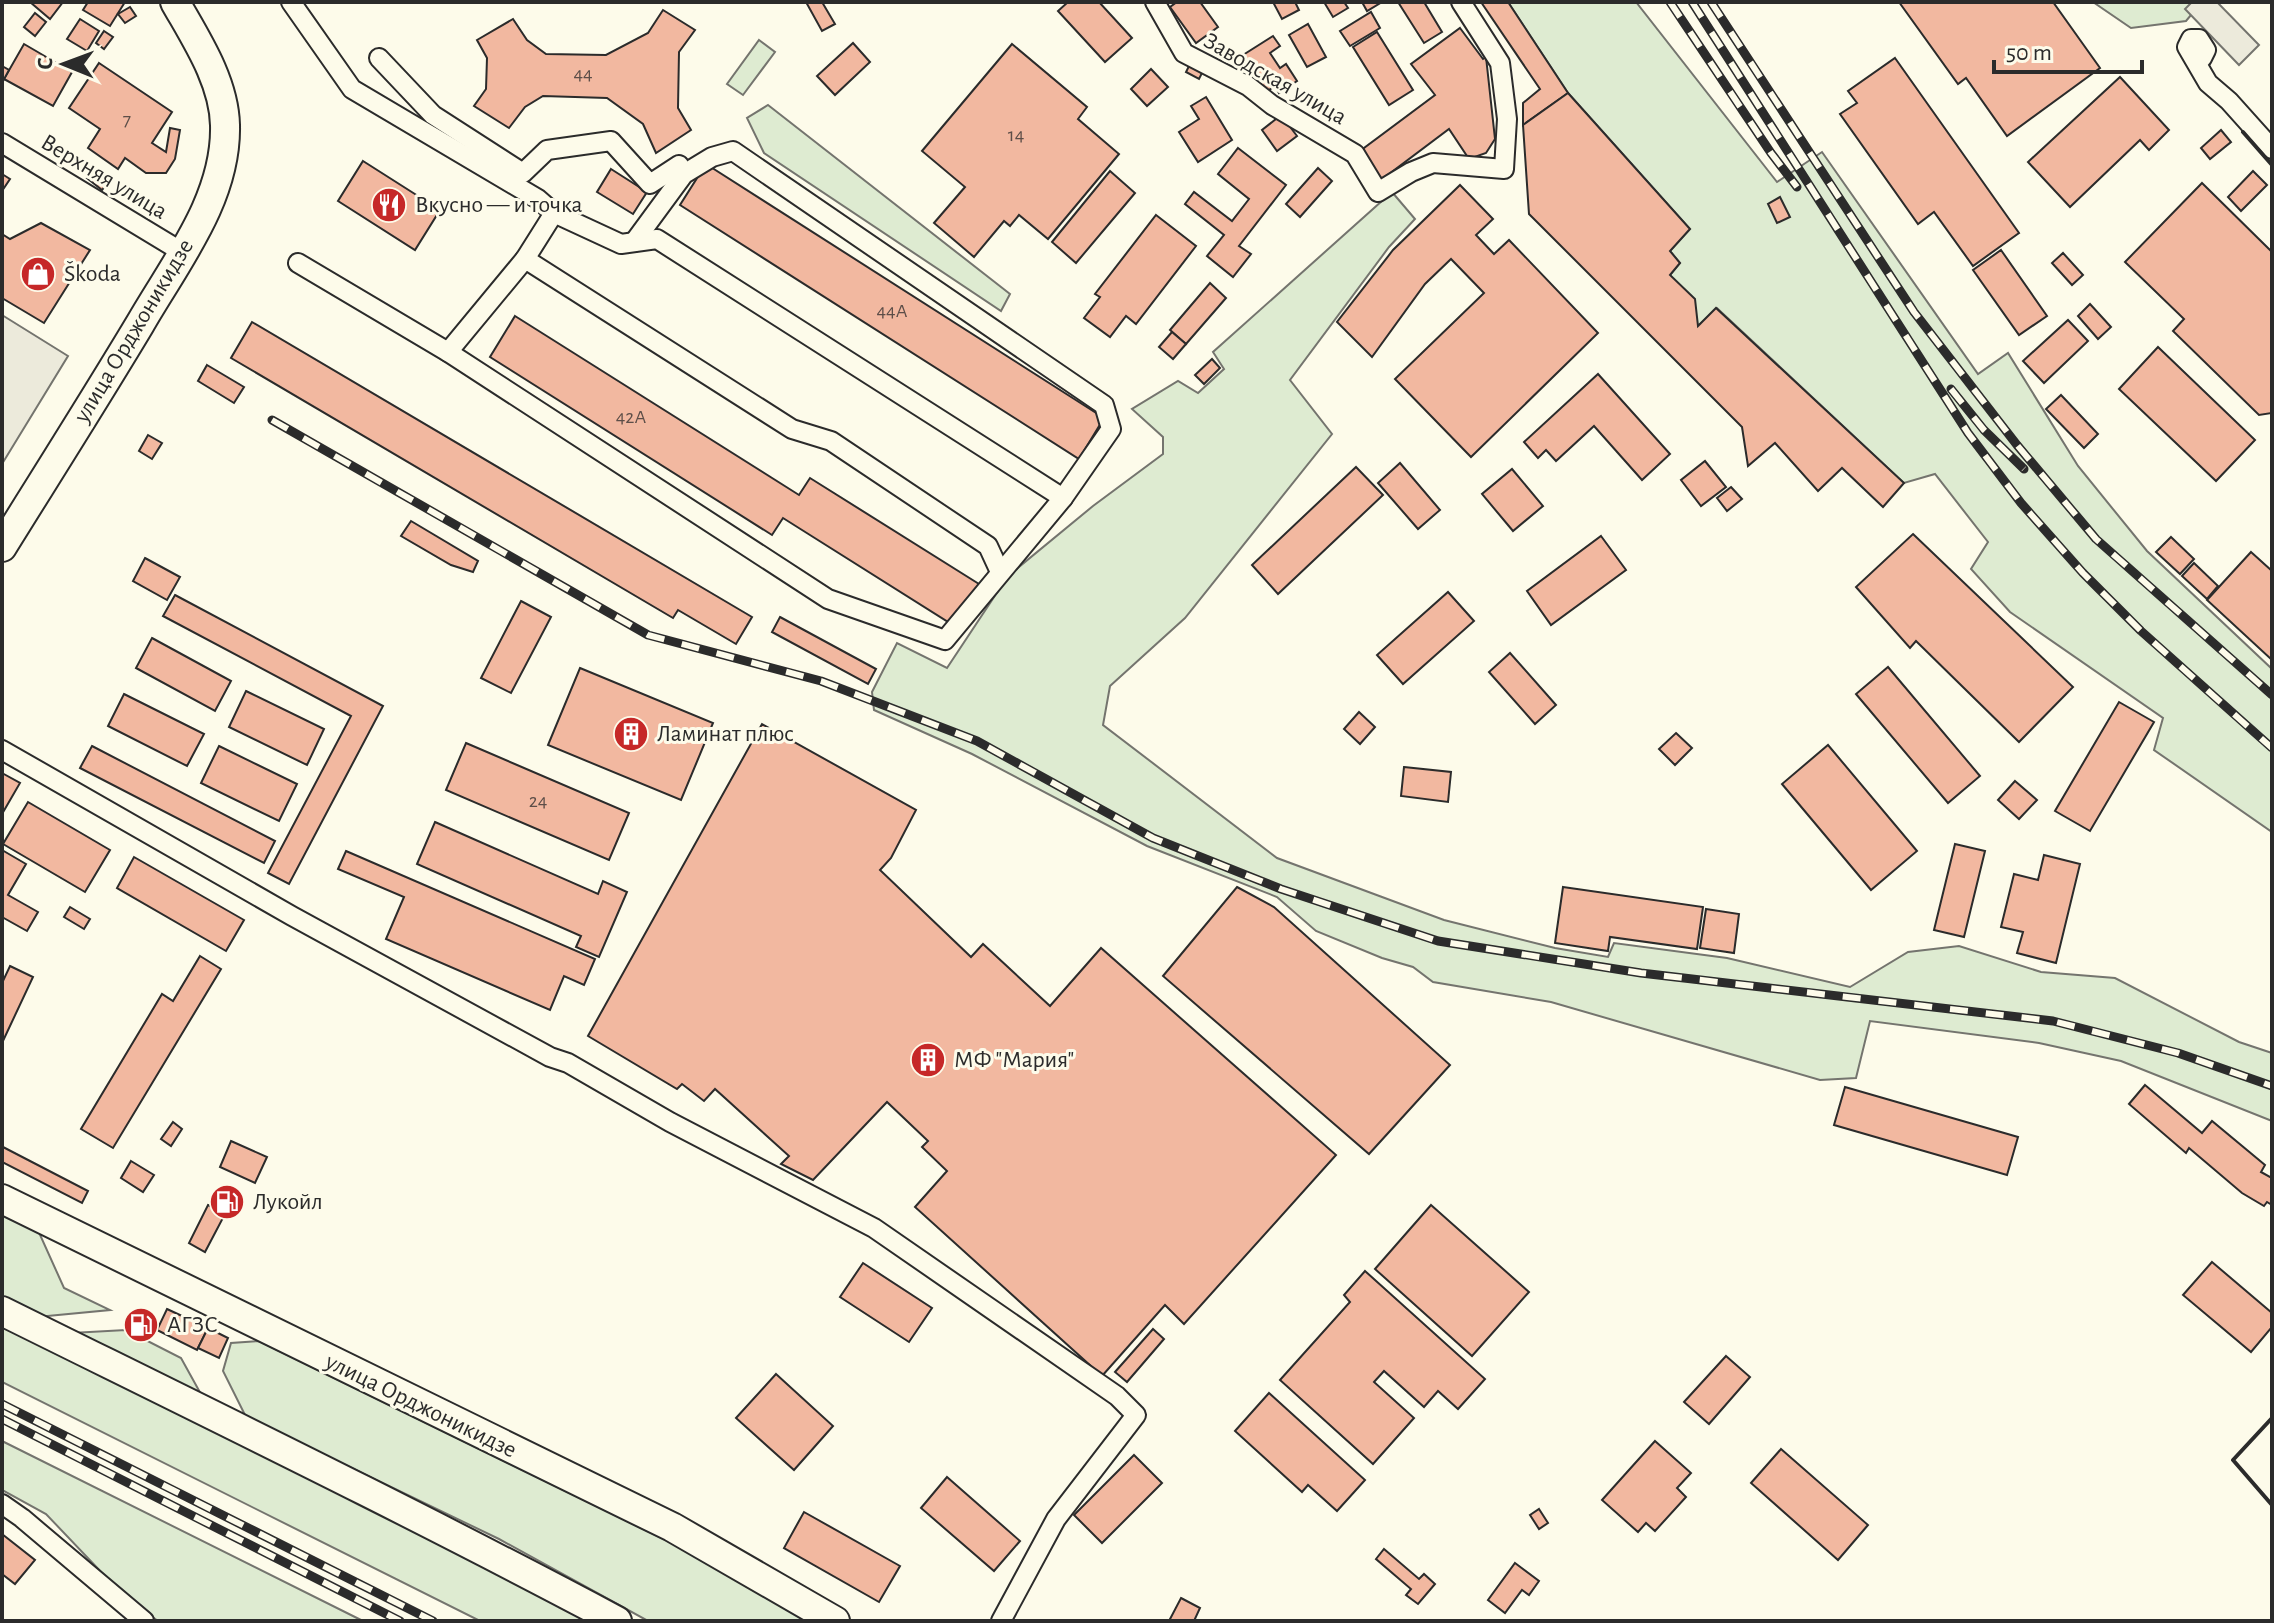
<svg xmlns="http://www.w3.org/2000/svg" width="2274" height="1623" viewBox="0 0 2274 1623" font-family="'Alegreya Sans',sans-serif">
<rect width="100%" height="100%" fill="#fdfbea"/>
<g fill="#deebd1" stroke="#74746e" stroke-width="2">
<polygon points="1508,2 1636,2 1777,182 1822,152 1978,374 2008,353 2078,466 2147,551 2272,669 2272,832 2154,750 2163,718 2010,612 1971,569 1988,542 1935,474 1904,483 1717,308 1698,326 1670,275 1680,263 1670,251 1690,229 1568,93"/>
<polygon points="2093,2 2202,2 2186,21 2131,28"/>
<polygon points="759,40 775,52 743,95 727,84"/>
<polygon points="768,105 1010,294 1001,311 764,153 747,118"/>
<polygon points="1392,192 1415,219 1389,247 1290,380 1332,434 1185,618 1110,686 1103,725 1277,858 1444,920 1555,948 1608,957 1614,943 1727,958 1850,987 1908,952 1959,946 2041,972 2115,978 2239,1042 2272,1053 2272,1121 2121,1061 2039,1043 1870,1021 1856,1078 1820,1080 1551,1002 1433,982 1413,967 1382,958 1316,931 1277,897 1147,846 972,754 874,710 872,692 897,643 947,668 1008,576 1093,506 1163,454 1163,437 1132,409 1178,381 1198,393 1224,369 1213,352"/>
<polygon points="2,1214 37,1228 64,1288 110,1310 37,1317 2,1299"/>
<polygon points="2,1325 595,1621 480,1621 2,1382"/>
<polygon points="126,1330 181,1358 202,1396 71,1333"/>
<polygon points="259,1341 676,1545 809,1621 648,1621 499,1539 246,1417 223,1371 231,1343"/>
<polygon points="2,1441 363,1621 158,1621 124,1596 46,1514 2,1490"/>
</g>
<g fill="#eceadb" stroke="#74746e" stroke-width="2">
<polygon points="2192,2 2217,2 2259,45 2239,65 2185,9"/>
<polygon points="2,315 68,356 2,464"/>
</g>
<g fill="#f2b8a0" stroke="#2b2b2b" stroke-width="2">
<polygon points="30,2 63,2 50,19"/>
<polygon points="88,2 125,2 110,26 83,10"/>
<polygon points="806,2 822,2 835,24 822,31"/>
<polygon points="1068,2 1099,2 1132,38 1105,62 1058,11"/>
<polygon points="1177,2 1200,2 1218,27 1196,43 1170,7"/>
<polygon points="1273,2 1295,2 1299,10 1282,19"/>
<polygon points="1324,2 1344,2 1348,8 1333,17"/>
<polygon points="1362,2 1382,2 1367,11"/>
<polygon points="1398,2 1424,2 1442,32 1424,43"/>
<polygon points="1481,2 1508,2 1568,93 1523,125 1523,103 1540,89"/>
<polygon points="1899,2 2053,2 2100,68 2007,136 1966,78 1958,84"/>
<polygon points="130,7 136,16 125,23 118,14"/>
<polygon points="663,10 695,30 679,52 678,108 691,130 656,153 643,124 607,98 543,96 525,107 509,128 474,106 486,89 487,58 477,40 513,19 527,40 546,54 606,55 648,33"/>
<polygon points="1371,12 1380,28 1350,46 1340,31"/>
<polygon points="35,13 46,22 35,36 24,27"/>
<polygon points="80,19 99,31 87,51 67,39"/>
<polygon points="1308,24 1326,57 1307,67 1289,35"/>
<polygon points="1460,28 1483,59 1486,57 1495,139 1486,153 1469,159 1449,129 1381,180 1360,151 1435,95 1411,64"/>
<polygon points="104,31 113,37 104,49 96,43"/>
<polygon points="1377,32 1413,90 1389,105 1353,47"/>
<polygon points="1273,36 1280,46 1270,53 1280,68 1286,64 1297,81 1279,93 1275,86 1266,92 1243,55"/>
<polygon points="853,43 870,62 835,95 817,76"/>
<polygon points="24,44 72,72 53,106 4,79"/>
<polygon points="1012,44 1087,107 1078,119 1119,154 1048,239 1019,215 1010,226 1004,221 974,257 934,223 965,187 922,151"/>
<polygon points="1895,58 2019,233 1973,266 1934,212 1918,224 1840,114 1857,103 1848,91"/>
<polygon points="99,63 172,112 152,143 166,152 170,128 180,130 175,159 166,173 146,173 125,158 118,169 88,148 100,129 69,108"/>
<polygon points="1190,64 1203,71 1199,79 1186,72"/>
<polygon points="2,66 9,70 2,83"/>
<polygon points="1151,69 1168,87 1147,106 1131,89"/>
<polygon points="2120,77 2169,130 2149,150 2140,140 2070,207 2028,162"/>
<polygon points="1568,93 1690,229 1670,251 1680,263 1670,275 1695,299 1698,326 1716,308 1904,483 1883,507 1842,468 1818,491 1775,443 1748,466 1742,427 1529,214 1523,125"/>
<polygon points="1206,97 1232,140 1198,162 1179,132 1199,119 1191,106"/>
<polygon points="1281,115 1297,136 1277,151 1262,130"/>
<polygon points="2221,130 2231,142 2210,159 2201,148"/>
<polygon points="1238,148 1286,185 1239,246 1251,254 1233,277 1207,256 1224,235 1185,204 1194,192 1232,221 1249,199 1218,174"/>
<polygon points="363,161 440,210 415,250 338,201"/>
<polygon points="706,164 1104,418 1079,459 680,205"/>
<polygon points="1318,168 1332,181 1300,217 1286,204"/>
<polygon points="94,169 109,181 102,190 87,178"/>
<polygon points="611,169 647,192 633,214 597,192"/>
<polygon points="1110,171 1135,193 1076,263 1052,242"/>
<polygon points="2253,171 2267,185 2241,211 2228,197"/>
<polygon points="2,174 10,179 2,191"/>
<polygon points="2202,183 2272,252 2272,413 2259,415 2173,331 2184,319 2125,262"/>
<polygon points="1460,185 1493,219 1476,235 1494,254 1509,240 1598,333 1471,457 1395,379 1484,293 1451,259 1425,284 1372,357 1337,322 1393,250"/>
<polygon points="1780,197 1790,217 1777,223 1768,204"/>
<polygon points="1156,215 1196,246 1136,324 1126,316 1110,337 1084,318 1100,297 1095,294"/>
<polygon points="41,223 90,250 44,323 2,298 2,234 10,239"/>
<polygon points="2001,250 2047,316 2019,335 1973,270"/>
<polygon points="2063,253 2083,275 2072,285 2052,263"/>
<polygon points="1210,283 1226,298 1186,344 1170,330"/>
<polygon points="2090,304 2111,327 2098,339 2078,316"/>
<polygon points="515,316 799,495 810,478 979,584 953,625 783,518 772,535 490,357"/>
<polygon points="2068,320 2088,341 2044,383 2023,361"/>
<polygon points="252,322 752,617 736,644 678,610 673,618 231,358"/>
<polygon points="1172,332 1186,344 1173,359 1159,347"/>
<polygon points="2158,347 2255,440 2216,481 2119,389"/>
<polygon points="1212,359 1220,368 1204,384 1195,375"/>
<polygon points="207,365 244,387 234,403 198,381"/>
<polygon points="1598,374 1670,454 1642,480 1594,426 1556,461 1546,450 1538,458 1524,442"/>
<polygon points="2061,395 2098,434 2084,448 2046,409"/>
<polygon points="148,435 162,443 152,459 139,451"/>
<polygon points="1705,461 1726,487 1701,506 1681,480"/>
<polygon points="1400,463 1440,510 1418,529 1378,483"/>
<polygon points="1356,467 1383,495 1278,594 1252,565"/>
<polygon points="1512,469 1543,506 1513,531 1482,494"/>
<polygon points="1731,487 1742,499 1727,511 1717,498"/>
<polygon points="411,521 478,561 473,572 451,565 401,536"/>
<polygon points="1913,534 2073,687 2019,742 1916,641 1910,648 1856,587"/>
<polygon points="1601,536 1626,570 1551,625 1527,591"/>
<polygon points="2171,537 2194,559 2180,574 2156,552"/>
<polygon points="2251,552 2272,571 2272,660 2207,600"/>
<polygon points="145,558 180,577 167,600 133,581"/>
<polygon points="2194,563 2218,586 2207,599 2182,576"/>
<polygon points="1448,592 1474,621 1403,684 1377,655"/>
<polygon points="175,595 383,706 289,884 268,873 351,716 163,616"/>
<polygon points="521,601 551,617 511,693 481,678"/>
<polygon points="780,617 876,669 868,684 772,632"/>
<polygon points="152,638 231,681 215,711 136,668"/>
<polygon points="1510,653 1556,705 1535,724 1489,672"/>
<polygon points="1888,667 1980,776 1948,803 1856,694"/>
<polygon points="580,668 713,723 681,800 548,745"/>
<polygon points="246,691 324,729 307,765 229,727"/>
<polygon points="124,694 204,734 187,766 108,726"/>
<polygon points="2119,702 2154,722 2090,831 2055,811"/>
<polygon points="1359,712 1375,727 1360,744 1344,729"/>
<polygon points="762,724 916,810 891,858 880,870 971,957 983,944 1050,1006 1101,948 1336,1155 1184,1324 1165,1305 1102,1376 915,1207 947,1171 922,1147 928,1141 887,1102 813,1180 781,1164 789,1156 715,1089 704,1101 682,1084 677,1089 588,1036"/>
<polygon points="1676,733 1692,748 1675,765 1659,749"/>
<polygon points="466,743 629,813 609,860 446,790"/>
<polygon points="1828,745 1917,851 1871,890 1782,784"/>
<polygon points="92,746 275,841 264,863 80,768"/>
<polygon points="219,746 297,784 279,821 201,783"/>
<polygon points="1404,767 1451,772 1448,802 1401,796"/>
<polygon points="2,773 20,783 2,814"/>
<polygon points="2015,781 2037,800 2019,819 1998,800"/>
<polygon points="28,802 110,850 85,892 3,844"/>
<polygon points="435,822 598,894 603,881 627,892 599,957 576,947 581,936 417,864"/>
<polygon points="1955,844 1985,851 1964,937 1934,930"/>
<polygon points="2,850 26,864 8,895 38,912 27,931 2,917"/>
<polygon points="346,851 595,959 584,985 564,976 550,1010 386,939 404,897 338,869"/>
<polygon points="2044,855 2080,864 2056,963 2017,953 2023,932 2001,927 2014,874 2038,880"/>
<polygon points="134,857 244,920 226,951 117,888"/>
<polygon points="1237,887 1274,907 1450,1065 1369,1154 1163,976"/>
<polygon points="1563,887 1703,907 1697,949 1610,937 1608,951 1555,943"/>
<polygon points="70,907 90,919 84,929 64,917"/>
<polygon points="1706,909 1739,914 1734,953 1700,948"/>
<polygon points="200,956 221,969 113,1148 81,1129 162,994 173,1001"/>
<polygon points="10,966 33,977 2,1043 2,983"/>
<polygon points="2145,1085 2202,1133 2212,1121 2265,1165 2261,1172 2272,1178 2272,1205 2267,1202 2264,1206 2242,1193 2189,1148 2186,1153 2129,1104"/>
<polygon points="1845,1087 2018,1137 2007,1175 1834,1125"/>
<polygon points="173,1122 182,1129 171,1146 161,1139"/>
<polygon points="231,1141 267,1157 255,1183 220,1167"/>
<polygon points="3,1147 88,1191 82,1203 2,1162"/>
<polygon points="131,1161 154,1175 143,1192 121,1178"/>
<polygon points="208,1205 225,1214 205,1252 189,1243"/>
<polygon points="1431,1205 1529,1292 1472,1356 1375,1269"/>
<polygon points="2212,1262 2272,1313 2272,1327 2251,1352 2183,1295"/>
<polygon points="863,1263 932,1308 909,1342 840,1297"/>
<polygon points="1365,1271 1485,1379 1458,1409 1438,1391 1424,1407 1384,1371 1374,1382 1414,1418 1373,1464 1280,1380 1350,1302 1344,1295"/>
<polygon points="167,1309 208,1328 197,1350 157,1330"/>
<polygon points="208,1328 228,1338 219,1358 198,1348"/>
<polygon points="1153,1329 1164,1339 1127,1382 1115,1372"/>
<polygon points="1726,1356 1750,1377 1709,1424 1684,1402"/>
<polygon points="776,1374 833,1426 794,1470 736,1418"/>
<polygon points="1269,1393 1365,1480 1337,1511 1308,1485 1302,1492 1235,1431"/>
<polygon points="1655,1441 1691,1473 1677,1488 1686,1497 1655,1531 1646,1523 1638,1532 1602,1500"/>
<polygon points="1781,1449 1868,1525 1838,1560 1751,1483"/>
<polygon points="1134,1455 1162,1483 1102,1543 1074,1515"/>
<polygon points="947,1477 1020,1541 994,1571 921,1508"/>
<polygon points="1539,1509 1548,1523 1539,1529 1530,1515"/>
<polygon points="804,1512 900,1566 879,1602 784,1548"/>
<polygon points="2,1534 35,1560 15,1584 2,1574"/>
<polygon points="1384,1549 1419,1579 1424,1574 1435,1584 1418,1604 1406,1595 1411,1589 1376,1559"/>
<polygon points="1515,1563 1539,1581 1529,1595 1522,1590 1505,1613 1488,1600"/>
<polygon points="1181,1598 1200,1608 1194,1621 1169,1621"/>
</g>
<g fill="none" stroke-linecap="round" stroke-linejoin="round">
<g stroke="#2b2b2b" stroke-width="22">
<g id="minor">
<polyline points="291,2 352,89 538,199 554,213 621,244 657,239 1063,498 945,640 828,599 448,352 298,263"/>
<polyline points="1155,2 1184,53 1248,86 1272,105 1355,154 1378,192 1411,172 1433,163 1504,169 1507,119 1500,63 1461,2"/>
<polyline points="379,58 433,115 523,173 547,150 611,141 650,184 679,165"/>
<polyline points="2195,60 2202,58 2206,50 2199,39 2191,39 2187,47 2208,83 2229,101 2272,149"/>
<polyline points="2,143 182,252"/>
<polyline points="634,242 684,174 712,157 733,151 1104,405 1111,429 1063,498"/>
<polyline points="525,259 554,213"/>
<polyline points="448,352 525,259 792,429 831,441 988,546 1000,572"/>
<polyline points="2,750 292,916 550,1057 568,1063 670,1122 874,1228 1117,1396 1136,1415 1056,1519 1001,1621"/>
<polyline points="2,1504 22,1518 144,1621"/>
</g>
</g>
<g stroke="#2b2b2b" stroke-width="32">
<g id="primary">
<path d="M2,547C48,473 95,399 140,324C175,263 227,199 225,125C224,81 196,39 175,2"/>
<polyline points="2,1199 672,1527 835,1621"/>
<path d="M2,1311C208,1413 414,1513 617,1621"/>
</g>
</g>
<use href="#minor" stroke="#fdfbea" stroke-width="18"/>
<use href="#primary" stroke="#fdfbea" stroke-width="28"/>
<g stroke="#2b2b2b" stroke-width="9">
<g id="rail">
<polyline points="1670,2 1771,153 1797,187"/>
<polyline points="1692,2 1968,433 2021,503 2083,573 2141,631 2272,748"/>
<polyline points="1711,2 1914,312 2017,445 2096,539 2272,695"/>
<polyline points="1951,389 1984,430 2024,469"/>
<polyline points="272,420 648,635 821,681 977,741 1153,838 1281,889 1438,941 1641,973 2053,1021 2178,1053 2272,1086"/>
<polyline points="2,1404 433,1621"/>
<polyline points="2,1419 400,1621"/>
</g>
</g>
<use href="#rail" stroke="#fdfbea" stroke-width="6" stroke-dasharray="18" stroke-linecap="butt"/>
<g stroke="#2b2b2b" stroke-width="4">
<polyline points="2243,132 2272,165"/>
<polyline points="2272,1418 2233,1460 2272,1505"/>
</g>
</g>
<defs>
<g id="restaurant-disc" transform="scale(1.8)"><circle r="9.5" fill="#c62828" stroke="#fdfbea"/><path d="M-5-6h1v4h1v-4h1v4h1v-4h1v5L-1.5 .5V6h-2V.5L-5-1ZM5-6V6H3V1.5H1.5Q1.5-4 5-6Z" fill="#fff"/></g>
<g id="shop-disc" transform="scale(1.8)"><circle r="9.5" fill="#c62828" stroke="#fdfbea"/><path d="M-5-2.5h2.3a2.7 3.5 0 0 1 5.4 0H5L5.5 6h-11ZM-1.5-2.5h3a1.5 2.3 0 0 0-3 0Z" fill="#fff"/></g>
<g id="building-disc" transform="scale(1.8)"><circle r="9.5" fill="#c62828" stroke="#fdfbea"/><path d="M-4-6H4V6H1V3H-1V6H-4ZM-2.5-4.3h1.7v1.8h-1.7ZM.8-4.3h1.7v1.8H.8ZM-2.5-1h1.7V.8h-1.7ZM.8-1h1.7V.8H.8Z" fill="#fff"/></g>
<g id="fuel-disc" transform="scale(1.8)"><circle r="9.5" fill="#c62828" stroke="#fdfbea"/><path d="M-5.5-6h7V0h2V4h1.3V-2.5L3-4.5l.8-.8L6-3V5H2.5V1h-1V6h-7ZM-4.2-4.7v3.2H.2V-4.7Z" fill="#fff"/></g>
</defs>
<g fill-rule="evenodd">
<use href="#restaurant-disc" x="389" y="205"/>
<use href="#shop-disc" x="38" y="274"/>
<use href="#building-disc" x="631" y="734"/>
<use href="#building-disc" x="928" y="1060"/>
<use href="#fuel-disc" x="227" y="1202"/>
<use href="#fuel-disc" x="141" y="1325"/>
</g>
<g text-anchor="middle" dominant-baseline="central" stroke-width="6" stroke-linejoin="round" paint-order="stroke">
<g font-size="20" fill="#5d4e48">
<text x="583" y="74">44</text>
<text x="127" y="120">7</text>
<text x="1016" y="135">14</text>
<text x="892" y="311">44А</text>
<text x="631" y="417">42А</text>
<text x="538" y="801">24</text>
</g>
<g font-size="24" fill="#2b2b2b" stroke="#fdfbea">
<text transform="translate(1275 79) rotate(30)">Заводская улица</text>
<text transform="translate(104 177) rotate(31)">Верхняя улица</text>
<text transform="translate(134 331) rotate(-59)">улица Орджоникидзе</text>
<text transform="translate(421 1406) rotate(26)">улица Орджоникидзе</text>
</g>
<g font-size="24" fill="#2b2b2b" stroke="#fdfbea" text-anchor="start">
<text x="415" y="205">Вкусно — и точка</text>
<text x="64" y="274">Škoda</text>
<text x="657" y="734">Ламинат плюс</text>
<text x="954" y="1060">МФ "Мария"</text>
<text x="253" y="1202">Лукойл</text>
<text x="167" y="1325">АГЗС</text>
</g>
</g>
<rect width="2274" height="1623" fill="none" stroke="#2b2b2b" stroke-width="8"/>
<g transform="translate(64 64) rotate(271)" stroke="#fdfbea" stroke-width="6" paint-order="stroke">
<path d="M0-6L14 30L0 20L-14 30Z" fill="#2b2b2b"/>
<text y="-12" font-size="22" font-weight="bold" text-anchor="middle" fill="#2b2b2b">С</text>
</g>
<path d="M1994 60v12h148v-12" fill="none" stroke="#2b2b2b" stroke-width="4"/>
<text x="2006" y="60" font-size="24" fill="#2b2b2b" stroke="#fdfbea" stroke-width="6" paint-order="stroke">50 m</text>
</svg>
